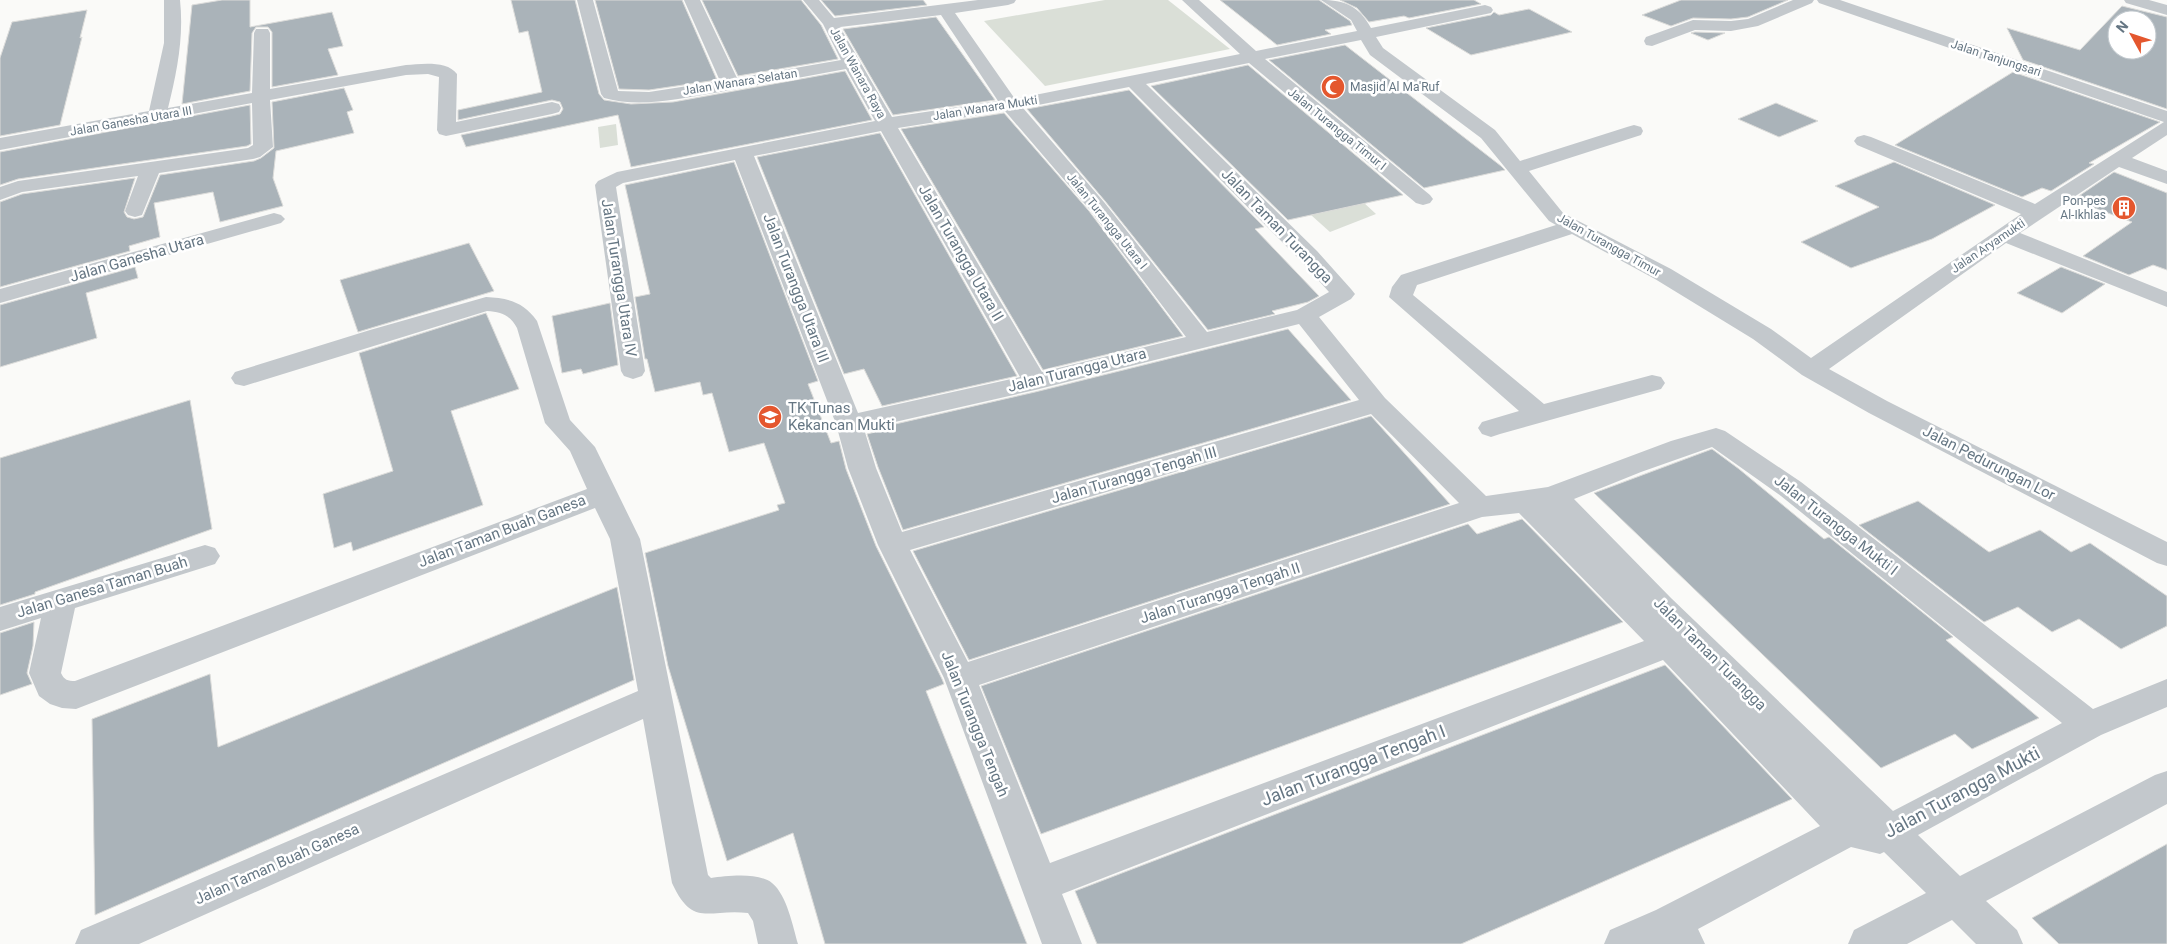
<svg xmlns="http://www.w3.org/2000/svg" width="2167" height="944" viewBox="0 0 2167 944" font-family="Roboto,sans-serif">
<rect width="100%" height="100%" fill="#fafaf8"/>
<g fill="#dadfd7">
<polygon points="1105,0 1168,0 1230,49 1045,86 984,21"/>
<polygon points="616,124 618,145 600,148 598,127"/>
<polygon points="1363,202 1376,214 1330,232 1311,215"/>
</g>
<g fill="#aab3b9" stroke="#dcdcda" fill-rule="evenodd">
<polygon points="222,0 250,0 250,27 332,12 343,46 328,49 338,75 272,87 272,32 268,27 256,27 252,33 250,91 182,104 192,5"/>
<polygon points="511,0 575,0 599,94 604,100 631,104 673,102 845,71 872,120 631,167 618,115 466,147 461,135 552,116 560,114 563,109 560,102 552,100 458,120 458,110 542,92 528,31 519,33"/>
<polygon points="595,0 682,0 717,80 649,90 619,89"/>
<polygon points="702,0 801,0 821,25 838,59 738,76"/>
<polygon points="821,0 923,0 927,5 835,16"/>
<polygon points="1220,0 1319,0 1350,21 1352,25 1325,30 1331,34 1277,45"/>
<polygon points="1340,0 1474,0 1481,4 1409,18 1404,16 1369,22 1357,8"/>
<polygon points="1681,0 1788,0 1748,17 1731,19 1693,18 1671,26 1642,15"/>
<path d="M2122,6L2167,17V109L2023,60L2007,28L2080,50ZM2117,20H2147V50H2117Z"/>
<polygon points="1529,9 1572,32 1471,55 1426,28 1491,15 1494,12 1499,15"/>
<polygon points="87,10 80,38 82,37 60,125 0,136 0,58 12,22"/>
<polygon points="936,17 995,100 893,115 843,29"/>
<polygon points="1695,32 1725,33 1708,40 1691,33"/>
<polygon points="1345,45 1501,166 1505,170 1424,188 1269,60"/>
<polygon points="1248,65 1403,195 1288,220 1151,86"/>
<polygon points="2013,72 2160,122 2089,163 2094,164 2051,191 2042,188 2022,197 1895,145"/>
<polygon points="344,88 353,110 347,112 354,133 276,151 273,178 283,206 220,222 213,192 154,203 160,237 129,246 130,251 0,287 0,202 22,194 135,178 124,212 127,217 134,219 143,217 160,175 254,161 261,158 274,148 272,102"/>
<polygon points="1129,90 1264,227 1255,229 1319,296 1308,302 1272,311 1275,314 1208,330 1105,201 1027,109"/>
<polygon points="1776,103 1818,121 1779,137 1738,119"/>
<polygon points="250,105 251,144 247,146 18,179 0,185 0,152"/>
<polygon points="1004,113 1089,211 1183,336 1043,370 901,129"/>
<polygon points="880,133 1017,376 882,406 864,369 844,374 757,157"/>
<polygon points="734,162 818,381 808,384 831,443 839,441 846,469 876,546 942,679 944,684 926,691 1027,944 825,944 793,833 727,861 668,666 645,553 779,510 777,505 785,503 764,443 729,452 712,393 703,395 700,382 655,392 647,359 645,359 635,297 650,294 625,185"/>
<polygon points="1894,162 1995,205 1932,239 1851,268 1801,242 1879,207 1835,186"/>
<polygon points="2114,172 2167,193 2167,270 2153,265 2129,275 2083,256 2132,222 2073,200"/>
<polygon points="469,243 494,291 358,332 340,280"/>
<polygon points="135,267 138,278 86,293 97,338 0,367 0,305"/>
<polygon points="2061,267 2105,284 2062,313 2017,293"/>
<polygon points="610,303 618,365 583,374 581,369 562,373 552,316"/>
<polygon points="486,313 519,389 451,411 483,505 353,551 351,542 334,548 323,494 393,471 359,353"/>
<polygon points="1288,329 1351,400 903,530 878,467 867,434 892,428 891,425 1035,392"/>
<polygon points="190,400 212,529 35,592 35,594 0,605 0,458"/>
<polygon points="1371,416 1450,504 969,660 913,551"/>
<polygon points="1712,449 1739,469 1824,539 1829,537 1953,637 1946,640 2039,718 1972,749 1955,734 1881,768 1594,493"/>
<polygon points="1918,501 1989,552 2040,530 2071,552 2090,543 2167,596 2167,626 2121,649 2079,619 2052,632 2018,607 1984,622 1859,525"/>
<polygon points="1522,519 1623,622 1041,834 981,686 1468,524 1477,534"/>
<polygon points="617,587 634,680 95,915 92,719 210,674 218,747"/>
<polygon points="34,622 33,646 27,673 32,684 0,695 0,633"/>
<polygon points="1665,665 1792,799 1461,944 1097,944 1075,891"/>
<polygon points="2167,844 2167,944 2059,944 2032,918"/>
</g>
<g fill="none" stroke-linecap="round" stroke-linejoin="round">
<g fill="#c3c8cc" fill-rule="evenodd">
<path d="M164,0H180C184,37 177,72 168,108L252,93L254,33L256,29H268L270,33V89L406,65C420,64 447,60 457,74L456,122L552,102L559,104L561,108L559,112L552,114L446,136L439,134L437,130L439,77L428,74L406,75L270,100L273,147L260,157L253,159L159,173L142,215L135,217L128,215L125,211L138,176L22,192L0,200V187L18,181L248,148L253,145L252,103L0,150V138L149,111L164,43Z"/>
<path d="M577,0H593L618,91L649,92L720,81L684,0H700L737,78L841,60L823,24L803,0H819L834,18L978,0H1016L1014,3L1008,5L955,13L1015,99L1240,54L1182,0H1199L1256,51L1357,31L1351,20L1321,0C1345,0 1359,6 1371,28L1485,5L1491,7L1493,10L1491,13L1376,37L1383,48L1495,130L1520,161L1627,127L1634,125L1641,127L1643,131L1641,135L1529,171L1563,213L1671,269L1771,329L1811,358L2021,214L1857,145L1854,141L1857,137L1864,135L1871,137L2035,204L2164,122L1819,3L1817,0H1840L2167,111V135L2132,158L2167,171V184L2119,167L2020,233L2167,292V307L2006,243L1829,369L1887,401L2167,542V566L2157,563L1869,413L1802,375L1753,339L1655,279L1572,234L1417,285L1413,295L1544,404L1652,375L1661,377L1665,383L1661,389L1500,434L1491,437L1482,434L1478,428L1482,422L1519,411L1389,297L1392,287L1401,275L1556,225L1549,221L1481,138L1370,55L1361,40L1265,59L1430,195L1433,199L1430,203L1423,205L1416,203L1249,63L1146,84L1317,251L1351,289L1355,294L1351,299L1319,317L1385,398L1486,496L1548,487L1671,441L1716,428L1725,431L1801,482L2093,709L2167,679V707L2101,735L1918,835L1960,876L2155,775L2167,771V804L1986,901L2017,930L2023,944H1976L1952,920L1907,944H1848L1854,930L1926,893L1884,852L1880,854L1851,847L1698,929L1705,944H1604L1610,930L1656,910L1820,826L1663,660L1062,894L1082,944H1042L944,678L878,545L848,468L836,424L735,160L623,183L616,187L645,371L642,376L633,379L624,376L621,371L595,185L598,181L617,172L875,121L846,69C802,77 758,85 714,93C677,99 640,108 604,98L601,94ZM941,15L998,101L892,117L840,27ZM1129,87L1301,261L1329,292L1297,310L1207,332L1104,202L1023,108ZM1005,111L1090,210L1186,337L1042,372L898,128ZM881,131L1020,377L858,413L754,156ZM1299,324L1359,400L902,532L876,468L864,429L1035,390ZM1371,414L1459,503L968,662L910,550ZM1712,447L1781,496L2062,723L1893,811L1671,598L1574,499L1641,472ZM1519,513L1644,641L1050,863L979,685L1482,517Z"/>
<polygon points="1793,0 1814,0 1812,3 1758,26 1731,31 1695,30 1652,46 1646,45 1644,41 1646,37 1693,20 1731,21 1748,19"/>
<polygon points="2124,0 2149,0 2167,5 2167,15 2126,3"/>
<polygon points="274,213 281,215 285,219 281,223 0,303 0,289"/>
<path d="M486,297C508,298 524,302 537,321L570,420L595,447L640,539L708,875L711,878C727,876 758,872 772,883C787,895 793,927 798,944H758L753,921L748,913C709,908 693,929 672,883L643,719L139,944H75L81,930L638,691L610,539L595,508L76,709L62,708L50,704L39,696L29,673L41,618L0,631V607L205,545L215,548L220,556L215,564L75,608L61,673C64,680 68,681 75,681L587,489L570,451L545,423L517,328C510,315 501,312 487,311L244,386L235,384L231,378L235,372L370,330Z"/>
</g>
</g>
<defs>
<g id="mosque-disc" transform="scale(1.25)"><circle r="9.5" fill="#e4572e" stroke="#fff"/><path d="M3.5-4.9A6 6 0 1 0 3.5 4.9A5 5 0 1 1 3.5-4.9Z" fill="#fff"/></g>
<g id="building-disc" transform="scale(1.25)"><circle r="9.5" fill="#e4572e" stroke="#fff"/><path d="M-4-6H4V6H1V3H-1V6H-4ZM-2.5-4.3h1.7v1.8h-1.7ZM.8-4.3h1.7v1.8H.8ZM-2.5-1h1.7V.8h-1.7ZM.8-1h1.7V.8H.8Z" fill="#fff"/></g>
<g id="school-disc" transform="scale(1.25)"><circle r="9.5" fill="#e4572e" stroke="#fff"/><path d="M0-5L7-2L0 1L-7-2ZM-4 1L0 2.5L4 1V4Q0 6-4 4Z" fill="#fff"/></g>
</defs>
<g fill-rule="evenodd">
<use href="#mosque-disc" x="1333" y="87"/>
<use href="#building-disc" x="2124" y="208"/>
<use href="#school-disc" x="770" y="417"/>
</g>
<g text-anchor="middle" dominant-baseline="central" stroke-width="5" stroke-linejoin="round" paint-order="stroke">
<g font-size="12" fill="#657683" stroke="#fff">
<text transform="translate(1996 58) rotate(18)">Jalan Tanjungsari</text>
<text transform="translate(858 73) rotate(61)">Jalan Wanara Raya</text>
<text transform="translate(740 82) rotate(-9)">Jalan Wanara Selatan</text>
<text transform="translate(985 108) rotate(-9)">Jalan Wanara Mukti</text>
<text transform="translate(131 121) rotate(-10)">Jalan Ganesha Utara III</text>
<text transform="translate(1337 129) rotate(39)">Jalan Turangga Timur I</text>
<text transform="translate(1107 221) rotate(51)">Jalan Turangga Utara I</text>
<text transform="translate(1609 245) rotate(29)">Jalan Turangga Timur</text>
<text transform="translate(1988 246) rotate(-34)">Jalan Aryamukti</text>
</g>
<g font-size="12" fill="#657683" stroke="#fff" text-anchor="start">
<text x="1350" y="87">Masjid Al Ma'Ruf</text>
<text x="2106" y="201" text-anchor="end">Pon-pes<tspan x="2106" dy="14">Al-Ikhlas</tspan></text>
</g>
<g font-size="15" fill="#657683" stroke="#fff">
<text transform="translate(1277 226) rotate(46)">Jalan Taman Turangga</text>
<text transform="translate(961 253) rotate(60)">Jalan Turangga Utara II</text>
<text transform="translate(137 258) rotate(-16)">Jalan Ganesha Utara</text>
<text transform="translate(619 278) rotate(81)">Jalan Turangga Utara IV</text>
<text transform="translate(796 288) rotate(69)">Jalan Turangga Utara III</text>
<text transform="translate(1077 370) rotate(-14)">Jalan Turangga Utara</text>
<text transform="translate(1989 463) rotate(27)">Jalan Pedurungan Lor</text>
<text transform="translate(1134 475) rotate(-16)">Jalan Turangga Tengah III</text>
<text transform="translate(1836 525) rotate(38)">Jalan Turangga Mukti I</text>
<text transform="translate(502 531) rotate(-21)">Jalan Taman Buah Ganesa</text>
<text transform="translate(102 587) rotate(-17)">Jalan Ganesa Taman Buah</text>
<text transform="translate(1220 593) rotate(-18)">Jalan Turangga Tengah II</text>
<text transform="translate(1710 654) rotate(45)">Jalan Taman Turangga</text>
<text transform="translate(975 724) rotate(68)">Jalan Turangga Tengah</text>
<text transform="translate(277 864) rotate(-24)">Jalan Taman Buah Ganesa</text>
</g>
<g font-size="15" fill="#657683" stroke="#fff" text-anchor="start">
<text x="788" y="408">TK Tunas<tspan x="788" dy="17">Kekancan Mukti</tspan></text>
</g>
<g font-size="18" fill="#657683" stroke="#fff">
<text transform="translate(1353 765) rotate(-21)">Jalan Turangga Tengah I</text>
<text transform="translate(1962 792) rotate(-28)">Jalan Turangga Mukti</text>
</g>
</g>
<g transform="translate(2132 35) rotate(310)"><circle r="24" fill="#ffffff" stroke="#c1c8cd"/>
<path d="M0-4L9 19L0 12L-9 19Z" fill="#e4572e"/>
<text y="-8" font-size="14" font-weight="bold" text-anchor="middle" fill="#657683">N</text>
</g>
</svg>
